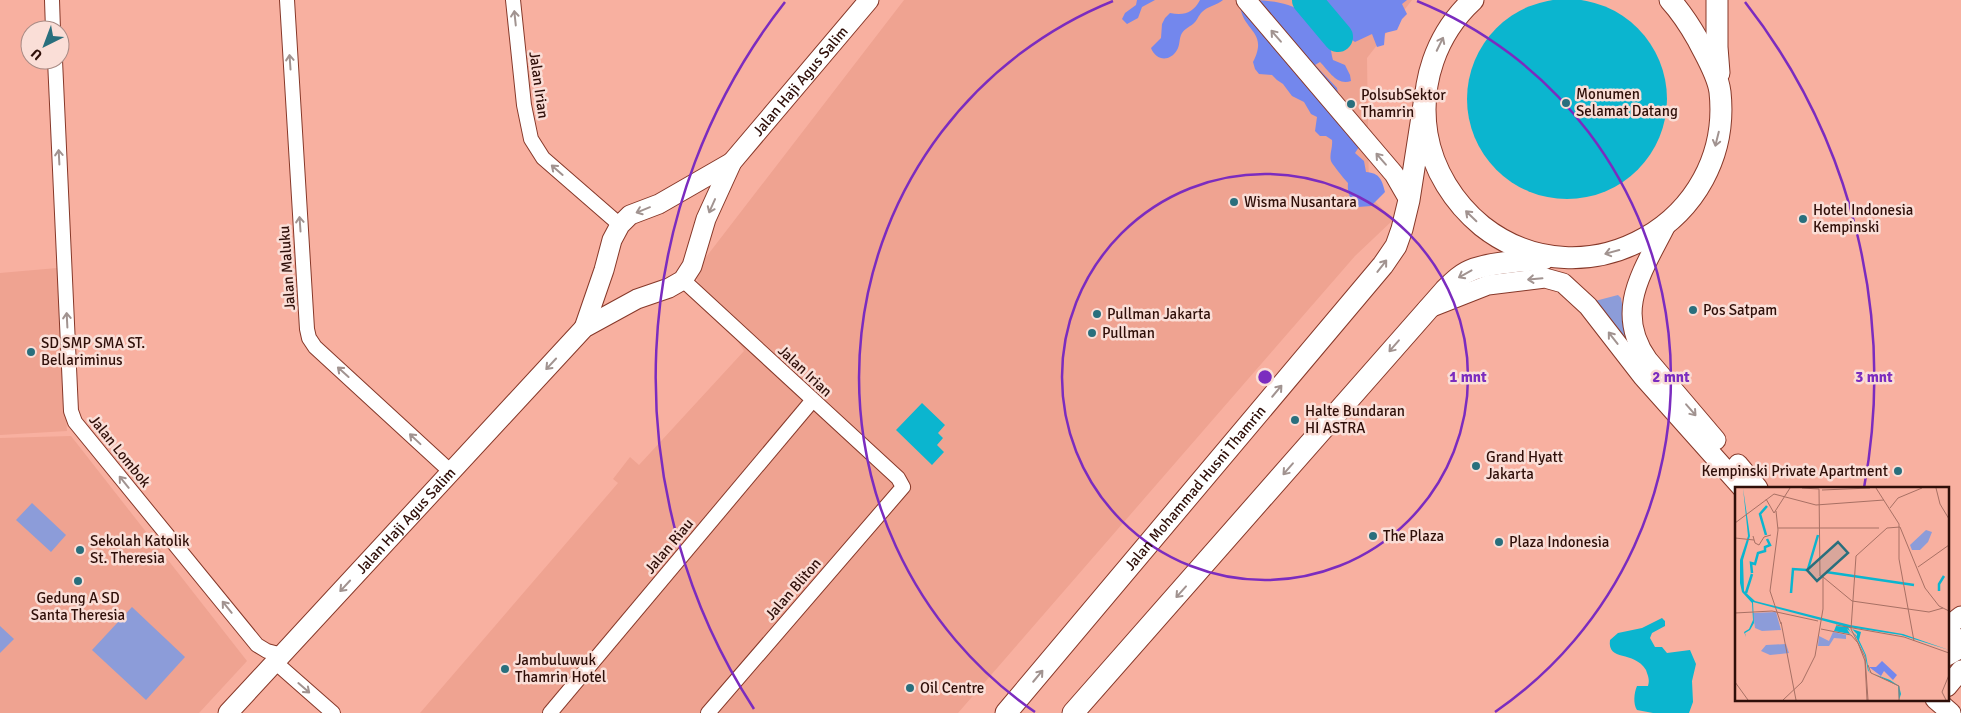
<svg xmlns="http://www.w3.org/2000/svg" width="1961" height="713" viewBox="0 0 1961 713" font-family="Signika,sans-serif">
<rect width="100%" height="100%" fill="#f8b0a0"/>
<g fill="#efa391">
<polygon points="904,0 1412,0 1367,58 1369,195 1393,220 1355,256 958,713 420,713 618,483 613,479 630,457 639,465 744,351 693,274"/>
<polygon points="57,268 67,431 0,435 0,273"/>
<polygon points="71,436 247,661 199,713 0,713 0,438"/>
</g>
<g fill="#8c9cd9">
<polygon points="1618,295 1621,298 1628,339 1626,341 1595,301"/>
<polygon points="32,503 66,535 51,552 16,520"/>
<polygon points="132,607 185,657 146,700 92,650"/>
<polygon points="0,626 14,639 0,653"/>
</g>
<g fill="#7387ed">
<polygon points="1137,0 1155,0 1142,7 1138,18 1127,24 1122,19 1125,13 1136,5"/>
<path d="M1200,0H1223C1217,5 1208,6 1202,12C1198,16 1197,21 1193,24C1189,27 1183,30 1181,35C1179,40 1180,45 1177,50C1170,62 1156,61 1151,48L1161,38L1162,24L1165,18L1170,13C1184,16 1193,13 1200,0Z"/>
<path d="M1240,0C1261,0 1288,0 1303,13C1307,17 1308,23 1311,27C1313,31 1317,32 1320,34C1332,43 1330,48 1333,60L1345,65L1350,75L1351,81C1337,86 1329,71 1320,62L1315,65L1337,88L1339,99L1349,107L1352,112L1359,147L1355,153L1364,161L1366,172C1380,173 1382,180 1385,192L1371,206L1358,207C1350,200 1347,193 1348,183C1345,180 1332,164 1331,161C1329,155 1333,147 1332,140L1326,136H1320L1315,131L1317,117L1311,114L1304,102L1292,96L1283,84L1277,80L1272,75L1259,74L1255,69L1253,62C1270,29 1239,32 1240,0Z"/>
<path d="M1317,0H1407L1402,4L1407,14L1402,19L1397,30L1385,33L1384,45L1377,47L1372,34L1355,42L1344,34L1340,27C1336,27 1331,28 1327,27C1315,24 1313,10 1317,0Z"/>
</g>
<g fill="#0bb5cf">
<circle cx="1567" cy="99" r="100"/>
<polygon points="922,403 945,425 938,433 943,438 937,445 944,452 932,465 896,430"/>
<path d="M1662,618L1665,621V626L1652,633L1650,638L1655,647H1662L1667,653L1690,650L1696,664L1692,681L1693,702L1689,713H1653L1637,710C1633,704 1634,693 1637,686H1648C1650,680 1648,676 1646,670C1634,650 1607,662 1610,640L1618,633L1642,628Z"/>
</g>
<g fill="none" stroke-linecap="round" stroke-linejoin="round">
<polyline stroke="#0bb5cf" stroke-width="30" points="1307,0 1338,37"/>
<g stroke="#863829" stroke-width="16">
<g id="street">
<polyline points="52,0 53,30"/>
<polyline points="287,0 307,329 309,338 315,347 451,472"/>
<polyline points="513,0 524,105 531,139 543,158 620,225"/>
<polyline points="55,60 71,411 75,422 257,645 267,651 282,655"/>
<polyline points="683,280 898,478 903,487 708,713"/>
<polyline points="275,662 333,713"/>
<polyline points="550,713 812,401"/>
</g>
</g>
<g stroke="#863829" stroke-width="21">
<g id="secondary">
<polyline points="1246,0 1394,174 1409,200"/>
<path d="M1666,225C1643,271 1613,311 1648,360L1716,440"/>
<polyline points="1427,309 1488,285 1545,278 1563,283 1588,306 1643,377 1742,488"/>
<polyline points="584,328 604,270 612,240 620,225 630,215 659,204 732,162"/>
<polyline points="1738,464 1758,488"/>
<polyline points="1947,627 1961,616"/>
<polyline points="1947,629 1961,643"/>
<polyline points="1947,656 1961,648"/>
<polyline points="1947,687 1961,670"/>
<polyline points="1935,699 1951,713"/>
<path id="s1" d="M228,713L584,328L637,299L669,288L683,280L692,266L706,219L732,162L869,0"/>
</g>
</g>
<g stroke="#863829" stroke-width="23">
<g id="primary">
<path d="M1473,0C1436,34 1419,84 1427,134C1433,170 1454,203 1482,226C1585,307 1734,222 1720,92C1718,75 1706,56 1698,40C1690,26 1681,12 1670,0"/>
<polyline points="1717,0 1717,47 1719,73"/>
<path id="s2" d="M1006,713L1383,265L1396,246L1402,229L1409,200L1426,91"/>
<path d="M1073,713L1445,290C1453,282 1462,273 1474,269C1495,262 1521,261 1544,259"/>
</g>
</g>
<use href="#street" stroke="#fff" stroke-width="14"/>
<use href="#secondary" stroke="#fff" stroke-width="19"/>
<use href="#primary" stroke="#fff" stroke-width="21"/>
</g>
<defs><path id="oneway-shaft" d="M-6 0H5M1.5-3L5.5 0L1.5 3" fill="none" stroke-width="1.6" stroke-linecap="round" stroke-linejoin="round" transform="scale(1.25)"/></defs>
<g stroke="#a19390">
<use href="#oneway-shaft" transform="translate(515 18) rotate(-96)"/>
<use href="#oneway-shaft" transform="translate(1276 36) rotate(-131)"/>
<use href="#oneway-shaft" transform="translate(1440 44) rotate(-64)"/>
<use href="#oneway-shaft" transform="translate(290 62) rotate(-94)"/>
<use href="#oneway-shaft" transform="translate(1717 139) rotate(104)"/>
<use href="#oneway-shaft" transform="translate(59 157) rotate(-93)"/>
<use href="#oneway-shaft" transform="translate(1381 159) rotate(-131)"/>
<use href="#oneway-shaft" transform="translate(557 170) rotate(-139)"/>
<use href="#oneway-shaft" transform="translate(712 206) rotate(114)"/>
<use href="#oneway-shaft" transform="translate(643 210) rotate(158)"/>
<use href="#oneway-shaft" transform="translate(1471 216) rotate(-136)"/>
<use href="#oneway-shaft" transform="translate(300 224) rotate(-94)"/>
<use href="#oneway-shaft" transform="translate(1612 252) rotate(165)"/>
<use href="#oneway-shaft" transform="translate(1382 266) rotate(-52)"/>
<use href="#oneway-shaft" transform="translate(1465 274) rotate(151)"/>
<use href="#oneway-shaft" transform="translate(1535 279) rotate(175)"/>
<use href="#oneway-shaft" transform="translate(67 320) rotate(-93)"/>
<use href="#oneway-shaft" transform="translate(1613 338) rotate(-128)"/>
<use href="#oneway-shaft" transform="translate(1394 346) rotate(131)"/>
<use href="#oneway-shaft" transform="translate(551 364) rotate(133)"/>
<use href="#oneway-shaft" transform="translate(343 372) rotate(-138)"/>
<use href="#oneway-shaft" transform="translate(1277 391) rotate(-50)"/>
<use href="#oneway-shaft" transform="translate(1691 410) rotate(49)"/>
<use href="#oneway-shaft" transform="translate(415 439) rotate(-137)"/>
<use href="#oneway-shaft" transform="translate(1288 469) rotate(131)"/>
<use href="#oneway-shaft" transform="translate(124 482) rotate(-129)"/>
<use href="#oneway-shaft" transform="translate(345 586) rotate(133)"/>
<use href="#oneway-shaft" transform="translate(1181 592) rotate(132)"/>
<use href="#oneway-shaft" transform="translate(227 607) rotate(-129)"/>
<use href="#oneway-shaft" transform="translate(1038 676) rotate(-50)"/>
<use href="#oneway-shaft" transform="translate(304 688) rotate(41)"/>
</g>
<g fill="none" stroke="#7b2cbf" stroke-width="2.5">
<circle cx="1265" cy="377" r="203"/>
<path d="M1035 712A406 406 0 0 1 1113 1M1417 1A406 406 0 0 1 1495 712"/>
<path d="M754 709A609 609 0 0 1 785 2M1745 2A609 609 0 0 1 1864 488"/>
</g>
<g fill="#296f7d" stroke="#faded7" stroke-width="2">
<circle cx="1566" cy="103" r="5"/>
<circle cx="1351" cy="104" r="5"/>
<circle cx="1234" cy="202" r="5"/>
<circle cx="1803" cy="219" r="5"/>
<circle cx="1693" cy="310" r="5"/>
<circle cx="1097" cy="314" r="5"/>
<circle cx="1092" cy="333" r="5"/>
<circle cx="31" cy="352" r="5"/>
<circle cx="1295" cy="420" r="5"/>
<circle cx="1476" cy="466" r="5"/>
<circle cx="1898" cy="471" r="5"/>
<circle cx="1373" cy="536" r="5"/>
<circle cx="1499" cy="542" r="5"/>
<circle cx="80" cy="550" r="5"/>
<circle cx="78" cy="581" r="5"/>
<circle cx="505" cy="669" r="5"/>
<circle cx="910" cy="688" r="5"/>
</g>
<g text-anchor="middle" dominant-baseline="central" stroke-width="5" stroke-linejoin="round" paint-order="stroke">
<g font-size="15" fill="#2f0f09" stroke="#faded7">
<text stroke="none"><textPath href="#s1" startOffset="869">Jalan Haji Agus Salim</textPath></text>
<text transform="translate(539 85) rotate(82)">Jalan Irian</text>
<text transform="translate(287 268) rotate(-94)">Jalan Maluku</text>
<text transform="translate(805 371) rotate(43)">Jalan Irian</text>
<text transform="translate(120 451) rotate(51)">Jalan Lombok</text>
<text stroke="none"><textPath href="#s2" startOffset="294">Jalan Mohammad Husni Thamrin</textPath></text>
<text stroke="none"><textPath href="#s1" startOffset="262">Jalan Haji Agus Salim</textPath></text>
<text transform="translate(669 546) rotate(-50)">Jalan Riau</text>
<text transform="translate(793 589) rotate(-49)">Jalan Bliton</text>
</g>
<g font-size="15" fill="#2f0f09" stroke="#faded7" text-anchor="start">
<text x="1576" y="94">Monumen<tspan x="1576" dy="17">Selamat Datang</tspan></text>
<text x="1361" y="95">PolsubSektor<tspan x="1361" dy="17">Thamrin</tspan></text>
<text x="1244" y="202">Wisma Nusantara</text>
<text x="1813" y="210">Hotel Indonesia<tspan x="1813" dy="17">Kempinski</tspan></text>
<text x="1703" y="310">Pos Satpam</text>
<text x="1107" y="314">Pullman Jakarta</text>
<text x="1102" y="333">Pullman</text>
<text x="41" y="343">SD SMP SMA ST.<tspan x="41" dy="17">Bellariminus</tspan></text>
<text x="1305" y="411">Halte Bundaran<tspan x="1305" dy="17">HI ASTRA</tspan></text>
<text x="1486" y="457">Grand Hyatt<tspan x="1486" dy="17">Jakarta</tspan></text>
<text x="1888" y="471" text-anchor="end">Kempinski Private Apartment</text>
<text x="1383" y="536">The Plaza</text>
<text x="90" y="541">Sekolah Katolik<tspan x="90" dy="17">St. Theresia</tspan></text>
<text x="1509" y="542">Plaza Indonesia</text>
<text x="78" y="598" text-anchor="middle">Gedung A SD<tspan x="78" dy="17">Santa Theresia</tspan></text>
<text x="515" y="660">Jambuluwuk<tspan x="515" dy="17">Thamrin Hotel</tspan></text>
<text x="920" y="688">Oil Centre</text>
</g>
</g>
<g transform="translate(1735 487)">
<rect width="214" height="214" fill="#f8b0a0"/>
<path d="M191,43L197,45L193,55L185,63H177L175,58ZM41,125L46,143L27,144L20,141L18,126ZM98,145L111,148V152L99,151L94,159H83L84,149L94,154ZM51,157L54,166L35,168L26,164L31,158Z" fill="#8c9cd9"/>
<path d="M147,174L162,188L158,193L149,184L146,189L134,180H141Z" fill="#7387ed"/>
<path d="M8,1L15,49L8,73L9,104L20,114L115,138L168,147L214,163L166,148L113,140L115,144L121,148L122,150V147L117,142L126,145L124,153L131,168L134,185L155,193L164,199L166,207L164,213L163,199L133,184L130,168L120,148L112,142L115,147L99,144L101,139L112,140L18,115L19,136L15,143L10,146L11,150L9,145L14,142L18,133L17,116L7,105L5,96V73L13,49Z" fill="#0bb5cf"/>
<path fill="none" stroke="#0bb5cf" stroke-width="2.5" d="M31,48L25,27L32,19M73,82L83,48M91,85L179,98M17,86L16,76L20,77L23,66L30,64V60L35,58L32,52M204,104V97L209,89M11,106L17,87M56,106L58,82L72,83"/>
<path fill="none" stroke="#a87064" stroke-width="1" d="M67,1L84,2M141,1L164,37V72L179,154M201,1L205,17L214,32M84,2L85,89M87,3L135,1M31,12L39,26L55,1M155,21L163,11L187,1M41,24L43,43L35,104L46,137M0,36L39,7L81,18L149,13M165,40L190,101L204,119L214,124M43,41H144M18,49L20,56L24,58L29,50L36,48M0,51L19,53M183,80L214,58M0,126L37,124L83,134M46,135L61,213M101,138L169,150L214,166M86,142L116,148L123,156L130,174L132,213M133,178L136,186L164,199V213M0,195L13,213M48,213L67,195L80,169L88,122V90L117,114L194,125L208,121M133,213L130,170L116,142L121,69L152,41L165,40M211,213L207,205L214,188"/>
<path fill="#296f7d" fill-opacity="0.15" stroke="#296f7d" stroke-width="2.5" d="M103,55L113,66L82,94L72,83Z"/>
<rect width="214" height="214" fill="none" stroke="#2f0f09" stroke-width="2.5"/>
</g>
<circle cx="1265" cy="377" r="8" fill="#7b2cbf" stroke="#faded7" stroke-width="2.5"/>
<g font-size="15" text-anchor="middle" font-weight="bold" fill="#7b2cbf" stroke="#faded7" stroke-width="5" stroke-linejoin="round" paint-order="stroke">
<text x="1468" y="382">1 mnt</text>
<text x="1671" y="382">2 mnt</text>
<text x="1874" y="382">3 mnt</text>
</g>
<g transform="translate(45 45) rotate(222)"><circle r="24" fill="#faded7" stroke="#a98b85"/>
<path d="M0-4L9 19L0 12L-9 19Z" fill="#296f7d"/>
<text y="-8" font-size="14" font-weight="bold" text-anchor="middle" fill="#2f0f09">U</text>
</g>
</svg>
